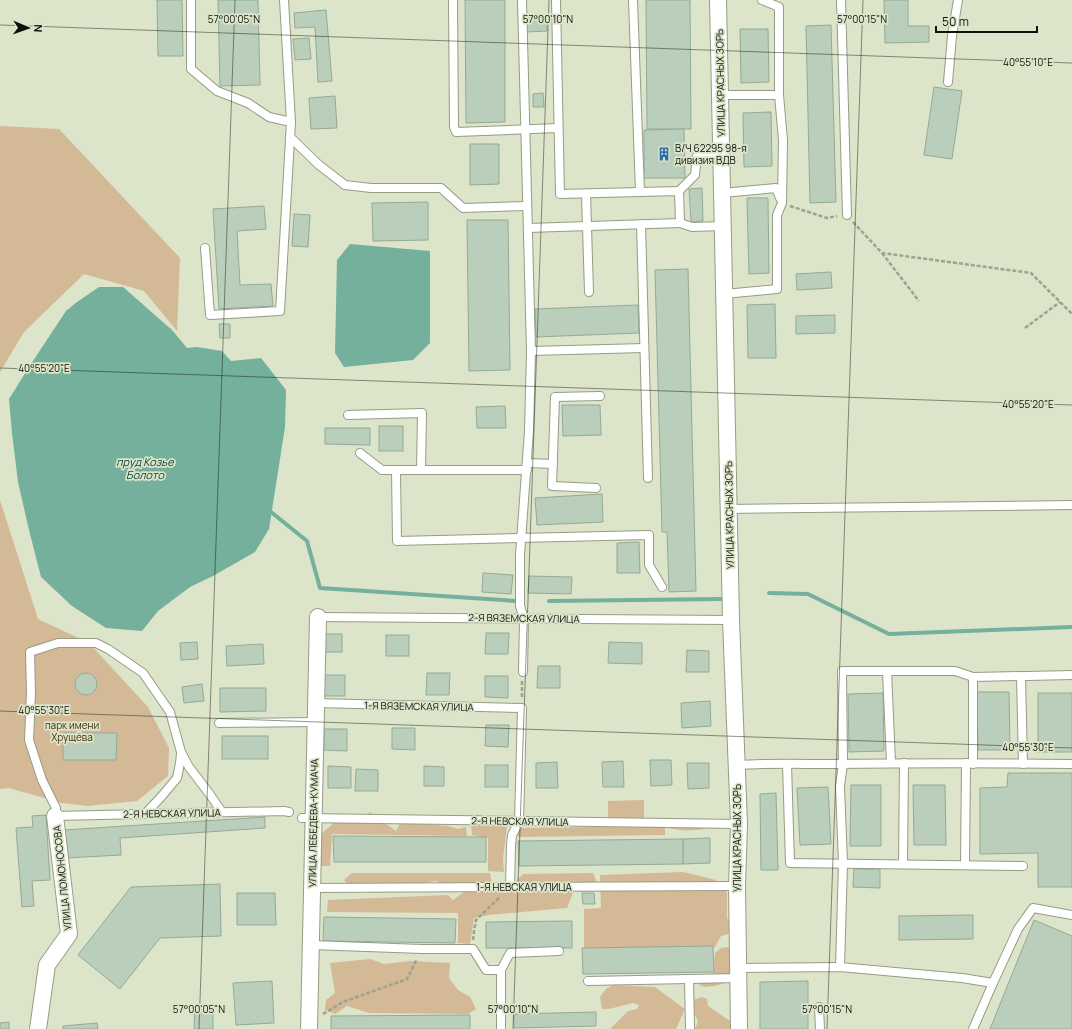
<svg xmlns="http://www.w3.org/2000/svg" width="1072" height="1029" viewBox="0 0 1072 1029" font-family="Manrope,sans-serif">
<rect width="100%" height="100%" fill="#dce4ca"/>
<g fill="#d4b997">
<polygon points="0,126 59,129 180,258 177,331 144,291 84,274 24,332 0,372"/>
<polygon points="0,500 38,619 89,643 148,707 169,748 168,776 137,801 87,806 62,803 9,788 0,789"/>
<polygon points="644,800 644,819 608,820 608,801"/>
<polygon points="370,812 396,831 400,823 395,816 408,815 416,823 448,826 458,829 466,827 467,836 332,834 330,866 315,866 320,835 336,821 363,818"/>
<polygon points="478,815 490,820 484,825 507,825 503,859 504,872 488,871 488,838 472,835 470,816"/>
<path d="M669,823H703L705,829C692,831 681,831 668,828Z"/>
<polygon points="665,826 665,835 518,837 518,828"/>
<polygon points="683,872 716,880 723,888 727,893 727,918 730,923 730,933 726,935 721,936 715,947 584,949 584,909 601,908 600,875"/>
<polygon points="352,873 490,873 493,891 575,888 567,908 489,915 474,918 470,944 458,943 458,913 327,912 328,900 448,895 453,900 467,890 463,882 449,885 435,881 418,884 396,883 363,889 351,888 344,880"/>
<polygon points="593,873 597,882 590,889 579,887 573,882 518,885 517,880 523,874"/>
<polygon points="728,947 731,951 733,969 722,984 715,986 705,987 699,985 703,980 713,979 715,953 721,948"/>
<polygon points="370,959 384,964 411,961 450,963 449,978 458,990 470,997 476,1009 468,1014 369,1013 347,1006 335,1014 325,1010 326,1000 335,993 330,963"/>
<polygon points="613,985 655,987 685,1009 676,1029 610,1029 628,1011 637,1009 639,1005 633,1003 609,1009 602,1009 600,997 606,989"/>
<polygon points="702,997 707,999 708,1006 730,1021 733,1029 694,1029 696,1027 698,1021 691,1008 693,1000"/>
</g>
<g fill="#74b09c">
<polygon points="350,244 430,251 430,343 413,360 344,367 335,353 337,260"/>
<polygon points="99,287 123,287 172,330 187,348 197,347 222,351 231,361 261,358 286,390 285,427 269,529 255,552 213,576 190,587 158,611 142,631 106,628 72,606 41,577 29,530 18,482 12,433 9,399 29,367 66,311 77,302"/>
</g>
<g fill="none" stroke-linecap="round" stroke-linejoin="round">
<g stroke="#74b09c" stroke-width="4">
<polyline points="271,512 307,541 320,588 516,601"/>
<polyline points="769,593 808,594 889,634 1072,627"/>
<polyline points="549,601 723,599"/>
</g>
</g>
<g fill="#bacfbb" stroke="#94a996">
<polygon points="157,0 182,0 183,56 158,56"/>
<polygon points="218,0 258,0 260,85 220,86"/>
<polygon points="465,0 505,0 505,122 466,123"/>
<polygon points="646,0 690,0 691,129 647,129"/>
<polygon points="884,0 908,0 908,26 929,26 929,42 885,43"/>
<polygon points="326,10 332,81 318,82 315,27 295,28 294,13"/>
<polygon points="546,16 547,31 526,32 525,18"/>
<polygon points="831,25 836,202 810,203 806,26"/>
<polygon points="740,29 768,29 769,82 741,83"/>
<polygon points="309,38 311,59 295,60 293,39"/>
<polygon points="934,87 962,91 952,159 924,155"/>
<polygon points="543,93 544,107 533,107 533,94"/>
<polygon points="335,96 337,128 311,129 309,98"/>
<polygon points="771,112 772,166 744,167 743,113"/>
<polygon points="684,129 685,178 644,178 644,130"/>
<polygon points="470,144 499,144 499,184 470,185"/>
<polygon points="702,188 703,221 691,222 689,189"/>
<polygon points="747,198 768,198 769,273 749,274"/>
<polygon points="428,202 428,240 373,241 372,203"/>
<polygon points="264,206 266,229 237,231 240,285 271,284 273,306 219,309 213,209"/>
<polygon points="294,214 310,215 308,247 292,246"/>
<polygon points="467,220 508,220 510,370 469,371"/>
<polygon points="688,269 696,591 669,592 667,532 662,532 655,270"/>
<polygon points="831,272 832,288 797,290 796,274"/>
<polygon points="775,304 776,358 748,358 747,305"/>
<polygon points="638,305 639,333 536,337 535,309"/>
<polygon points="835,315 835,333 796,334 796,316"/>
<polygon points="219,324 230,324 230,338 220,338"/>
<polygon points="562,405 600,405 601,435 563,436"/>
<polygon points="505,406 506,428 477,428 476,407"/>
<rect x="379" y="426" width="24" height="25"/>
<polygon points="325,428 370,428 370,445 325,444"/>
<polygon points="602,494 603,522 537,525 535,498"/>
<polygon points="639,542 640,573 617,573 617,543"/>
<polygon points="483,573 513,575 511,594 482,592"/>
<polygon points="529,576 572,577 571,594 528,593"/>
<polygon points="486,633 509,633 508,654 485,654"/>
<rect x="323" y="634" width="19" height="18"/>
<rect x="386" y="635" width="23" height="21"/>
<polygon points="197,642 198,659 181,660 180,643"/>
<polygon points="609,642 642,643 642,664 608,663"/>
<polygon points="263,644 264,664 227,666 226,646"/>
<polygon points="687,650 709,651 709,672 686,672"/>
<polygon points="538,666 560,666 560,688 537,688"/>
<polygon points="427,673 450,673 449,695 426,695"/>
<circle cx="86" cy="684" r="11"/>
<rect x="322" y="675" width="23" height="21"/>
<polygon points="485,676 508,676 508,698 485,697"/>
<polygon points="202,684 204,701 184,703 182,687"/>
<polygon points="220,688 266,688 266,711 220,712"/>
<polygon points="977,692 1009,692 1010,750 978,750"/>
<polygon points="883,693 884,751 849,752 848,694"/>
<rect x="1038" y="693" width="34" height="59"/>
<polygon points="710,701 711,726 682,728 681,703"/>
<polygon points="486,725 509,725 508,747 485,746"/>
<polygon points="392,728 415,728 415,750 392,749"/>
<polygon points="324,729 347,729 347,751 324,750"/>
<polygon points="63,733 117,733 116,760 63,760"/>
<rect x="222" y="736" width="46" height="23"/>
<polygon points="650,760 671,760 672,785 651,786"/>
<polygon points="623,761 624,787 603,787 602,762"/>
<polygon points="557,762 558,788 536,788 536,763"/>
<polygon points="687,763 709,763 709,788 688,789"/>
<rect x="485" y="765" width="23" height="22"/>
<polygon points="328,766 351,767 351,788 328,788"/>
<polygon points="424,766 444,767 444,786 424,786"/>
<polygon points="356,769 378,770 378,791 355,791"/>
<polygon points="1008,773 1072,773 1072,887 1038,887 1038,853 980,854 980,788 1007,787"/>
<polygon points="851,785 881,785 881,846 850,846"/>
<polygon points="913,785 945,785 946,845 914,845"/>
<polygon points="828,787 831,844 800,845 797,788"/>
<polygon points="776,793 778,870 761,870 760,794"/>
<polygon points="46,815 50,880 32,881 34,906 22,907 16,828 33,827 32,816"/>
<polygon points="265,817 265,828 120,838 121,855 66,858 64,830"/>
<polygon points="333,836 486,837 486,862 334,862"/>
<polygon points="710,838 710,863 683,864 683,839"/>
<polygon points="683,839 683,864 519,866 518,841"/>
<polygon points="854,869 880,869 880,888 853,887"/>
<polygon points="220,884 221,936 160,938 120,989 78,955 131,887"/>
<polygon points="237,893 275,893 276,925 237,925"/>
<polygon points="582,893 594,893 595,904 583,904"/>
<polygon points="973,915 973,939 899,940 899,916"/>
<polygon points="324,917 456,919 455,943 323,941"/>
<polygon points="1034,920 1072,936 1072,1029 990,1029"/>
<polygon points="572,921 572,948 486,948 486,922"/>
<polygon points="713,946 714,972 583,974 582,948"/>
<polygon points="272,981 274,1023 236,1025 233,983"/>
<polygon points="808,981 808,1029 760,1029 760,982"/>
<polygon points="195,1005 213,1006 213,1029 194,1029"/>
<polygon points="596,1012 596,1026 514,1028 514,1014"/>
<polygon points="470,1015 470,1029 331,1029 331,1016"/>
<polygon points="9,1022 9,1029 0,1029 0,1023"/>
<polygon points="97,1023 98,1029 63,1029 63,1026"/>
</g>
<g fill="none" stroke-linecap="round" stroke-linejoin="round">
<g stroke="#959d84" stroke-width="10">
<g id="lane">
<polyline points="191,0 191,69 217,91 248,103 269,117 291,122 284,0"/>
<polyline points="453,0 454,127 456,132 558,128"/>
<polyline points="522,0 531,351 529,431 520,555 520,606 524,618 523,672"/>
<polyline points="633,0 640,192"/>
<polyline points="841,0 847,215"/>
<polyline points="948,82 952,36 958,0"/>
<polyline points="720,95 779,95 779,7 762,0"/>
<polyline points="290,137 319,165 345,185 371,188 441,188 463,208 527,206"/>
<polyline points="679,191 695,175 697,156 721,157"/>
<polyline points="722,193 776,188 780,198"/>
<polyline points="586,194 589,292"/>
<polyline points="680,223 692,227 723,226"/>
<polyline points="641,224 648,478"/>
<polyline points="528,228 680,223 679,191 560,194 556,0"/>
<polyline points="205,248 210,315 280,311 291,122"/>
<polyline points="724,294 777,289 777,215 782,203 783,140 779,95"/>
<polyline points="531,351 644,348"/>
<polyline points="348,415 422,413 421,470"/>
<polyline points="360,453 382,470 527,470"/>
<polyline points="527,463 553,464"/>
<polyline points="396,470 397,541 649,535 649,565 662,587"/>
<polyline points="596,488 552,486 555,397 600,396"/>
<polyline points="729,509 1072,505"/>
<polyline points="318,617 731,620"/>
<polyline points="1021,676 1023,764"/>
<polyline points="316,703 522,708 519,822 512,835 511,845 510,887"/>
<polyline points="219,723 315,722"/>
<polyline points="891,763 887,671 955,671 973,677"/>
<polyline points="787,764 790,863 1023,866"/>
<polyline points="973,764 973,677 1072,675"/>
<path d="M737,765C768,763 800,764 831,764C911,763 992,763 1072,764"/>
<polyline points="222,812 211,796 189,767 181,752 170,712 143,673 108,649 96,643 58,643 30,652 31,692 29,740 42,780 56,808 55,816 284,811 289,812"/>
<polyline points="145,814 161,797 177,778 180,763 181,754"/>
<polyline points="302,818 739,824"/>
<polyline points="903,864 904,763"/>
<polyline points="965,865 966,763"/>
<polyline points="312,888 737,886"/>
<polyline points="311,945 422,949 473,949 486,970 501,970 510,953 559,951"/>
<polyline points="840,967 843,863 840,786 843,764 842,671 887,671"/>
<polyline points="738,968 840,967 962,978 993,983 973,1029"/>
<polyline points="501,970 501,1029"/>
<polyline points="689,979 690,1029"/>
<polyline points="588,981 738,978"/>
<polyline points="993,983 1018,929 1033,908 1072,915"/>
<polyline points="819,1007 820,1029"/>
</g>
</g>
<g stroke="#959d84" stroke-width="18">
<g id="street">
<polyline points="718,0 731,620 739,824 737,886 739,1029"/>
<polyline points="38,1029 47,965 69,934 55,816"/>
<polyline points="309,1029 318,617"/>
</g>
</g>
<g stroke="#9da38f" stroke-width="2.5" stroke-dasharray="4 2" stroke-linecap="butt">
<polyline points="790,206 827,218 837,216"/>
<polyline points="853,222 882,253 1031,273 1072,314"/>
<polyline points="882,253 919,301"/>
<polyline points="1025,328 1060,302"/>
<polyline points="522,697 522,680"/>
<polyline points="473,940 474,931 476,920 500,897"/>
<polyline points="323,1014 343,1002 407,979 417,959"/>
</g>
<use href="#lane" stroke="#fff" stroke-width="8"/>
<use href="#street" stroke="#fff" stroke-width="16"/>
</g>
<path fill="none" stroke="#0f1209" stroke-width="1" stroke-opacity="0.45" d="M0,25L1072,63M0,368L1072,405M0,711L1072,748M199,1029L235,0M513,1029L549,0M827,1029L863,0"/>
<defs>
<g id="building-bare" transform="scale(1.08)"><path d="M-4-6H4V6H1V3H-1V6H-4ZM-2.5-4.3h1.7v1.8h-1.7ZM.8-4.3h1.7v1.8H.8ZM-2.5-1h1.7V.8h-1.7ZM.8-1h1.7V.8H.8Z" fill="#2d72a7" stroke="#dce4ca" stroke-width="2.5" paint-order="stroke"/></g>
</defs>
<g fill-rule="evenodd">
<use href="#building-bare" x="664" y="154"/>
</g>
<g text-anchor="middle" dominant-baseline="central" stroke-width="3.5" stroke-linejoin="round" paint-order="stroke">
<g font-size="10" fill="#0f1209" stroke="#dce4ca">
<text transform="translate(720 83) rotate(-91)">УЛИЦА КРАСНЫХ ЗОРЬ</text>
<text transform="translate(729 515) rotate(-91)">УЛИЦА КРАСНЫХ ЗОРЬ</text>
<text transform="translate(524 618) rotate(1)">2-Я ВЯЗЕМСКАЯ УЛИЦА</text>
<text transform="translate(419 706) rotate(1)">1-Я ВЯЗЕМСКАЯ УЛИЦА</text>
<text transform="translate(172 813) rotate(-1)">2-Я НЕВСКАЯ УЛИЦА</text>
<text transform="translate(520 821) rotate(1)">2-Я НЕВСКАЯ УЛИЦА</text>
<text transform="translate(313 823) rotate(-89)">УЛИЦА ЛЕБЕДЕВА-КУМАЧА</text>
<text transform="translate(737 838) rotate(-90)">УЛИЦА КРАСНЫХ ЗОРЬ</text>
<text transform="translate(62 878) rotate(-96)">УЛИЦА ЛОМОНОСОВА</text>
<text x="524" y="887">1-Я НЕВСКАЯ УЛИЦА</text>
</g>
<g font-size="10" fill="#0f1209" stroke="#dce4ca" text-anchor="start">
<text x="675" y="148">В/Ч 62295 98-я<tspan x="675" dy="12">дивизия ВДВ</tspan></text>
</g>
<g font-size="10" fill="#452d09" stroke="#dce4ca">
<text x="72" y="725">парк имени<tspan x="72" dy="12">Хрущёва</tspan></text>
</g>
<g font-size="11" font-style="italic" fill="#114537" stroke="#dce4ca">
<text x="145" y="461">пруд Козье<tspan x="145" dy="13">Болото</tspan></text>
</g>
</g>
<g font-size="10" text-anchor="middle" fill="#0f1209" stroke="#dce4ca" stroke-width="3.5" stroke-linejoin="round" paint-order="stroke">
<text x="234" y="23">57°00'05"N</text>
<text x="548" y="23">57°00'10"N</text>
<text x="862" y="23">57°00'15"N</text>
<text x="1028" y="66">40°55'10"E</text>
<text x="44" y="372">40°55'20"E</text>
<text x="1028" y="408">40°55'20"E</text>
<text x="44" y="714">40°55'30"E</text>
<text x="1028" y="751">40°55'30"E</text>
<text x="199" y="1013">57°00'05"N</text>
<text x="513" y="1013">57°00'10"N</text>
<text x="827" y="1013">57°00'15"N</text>
</g>
<g transform="translate(28 28) rotate(92)" stroke="#dce4ca" stroke-width="3" paint-order="stroke">
<path d="M0-3L7 15L0 10L-7 15Z" fill="#0f1209"/>
<text y="-6" font-size="11" font-weight="bold" text-anchor="middle" fill="#0f1209">N</text>
</g>
<path d="M936 26v6h101v-6" fill="none" stroke="#0f1209" stroke-width="2"/>
<text x="942" y="26" font-size="12" fill="#0f1209" stroke="#dce4ca" stroke-width="3" paint-order="stroke">50 m</text>
</svg>
